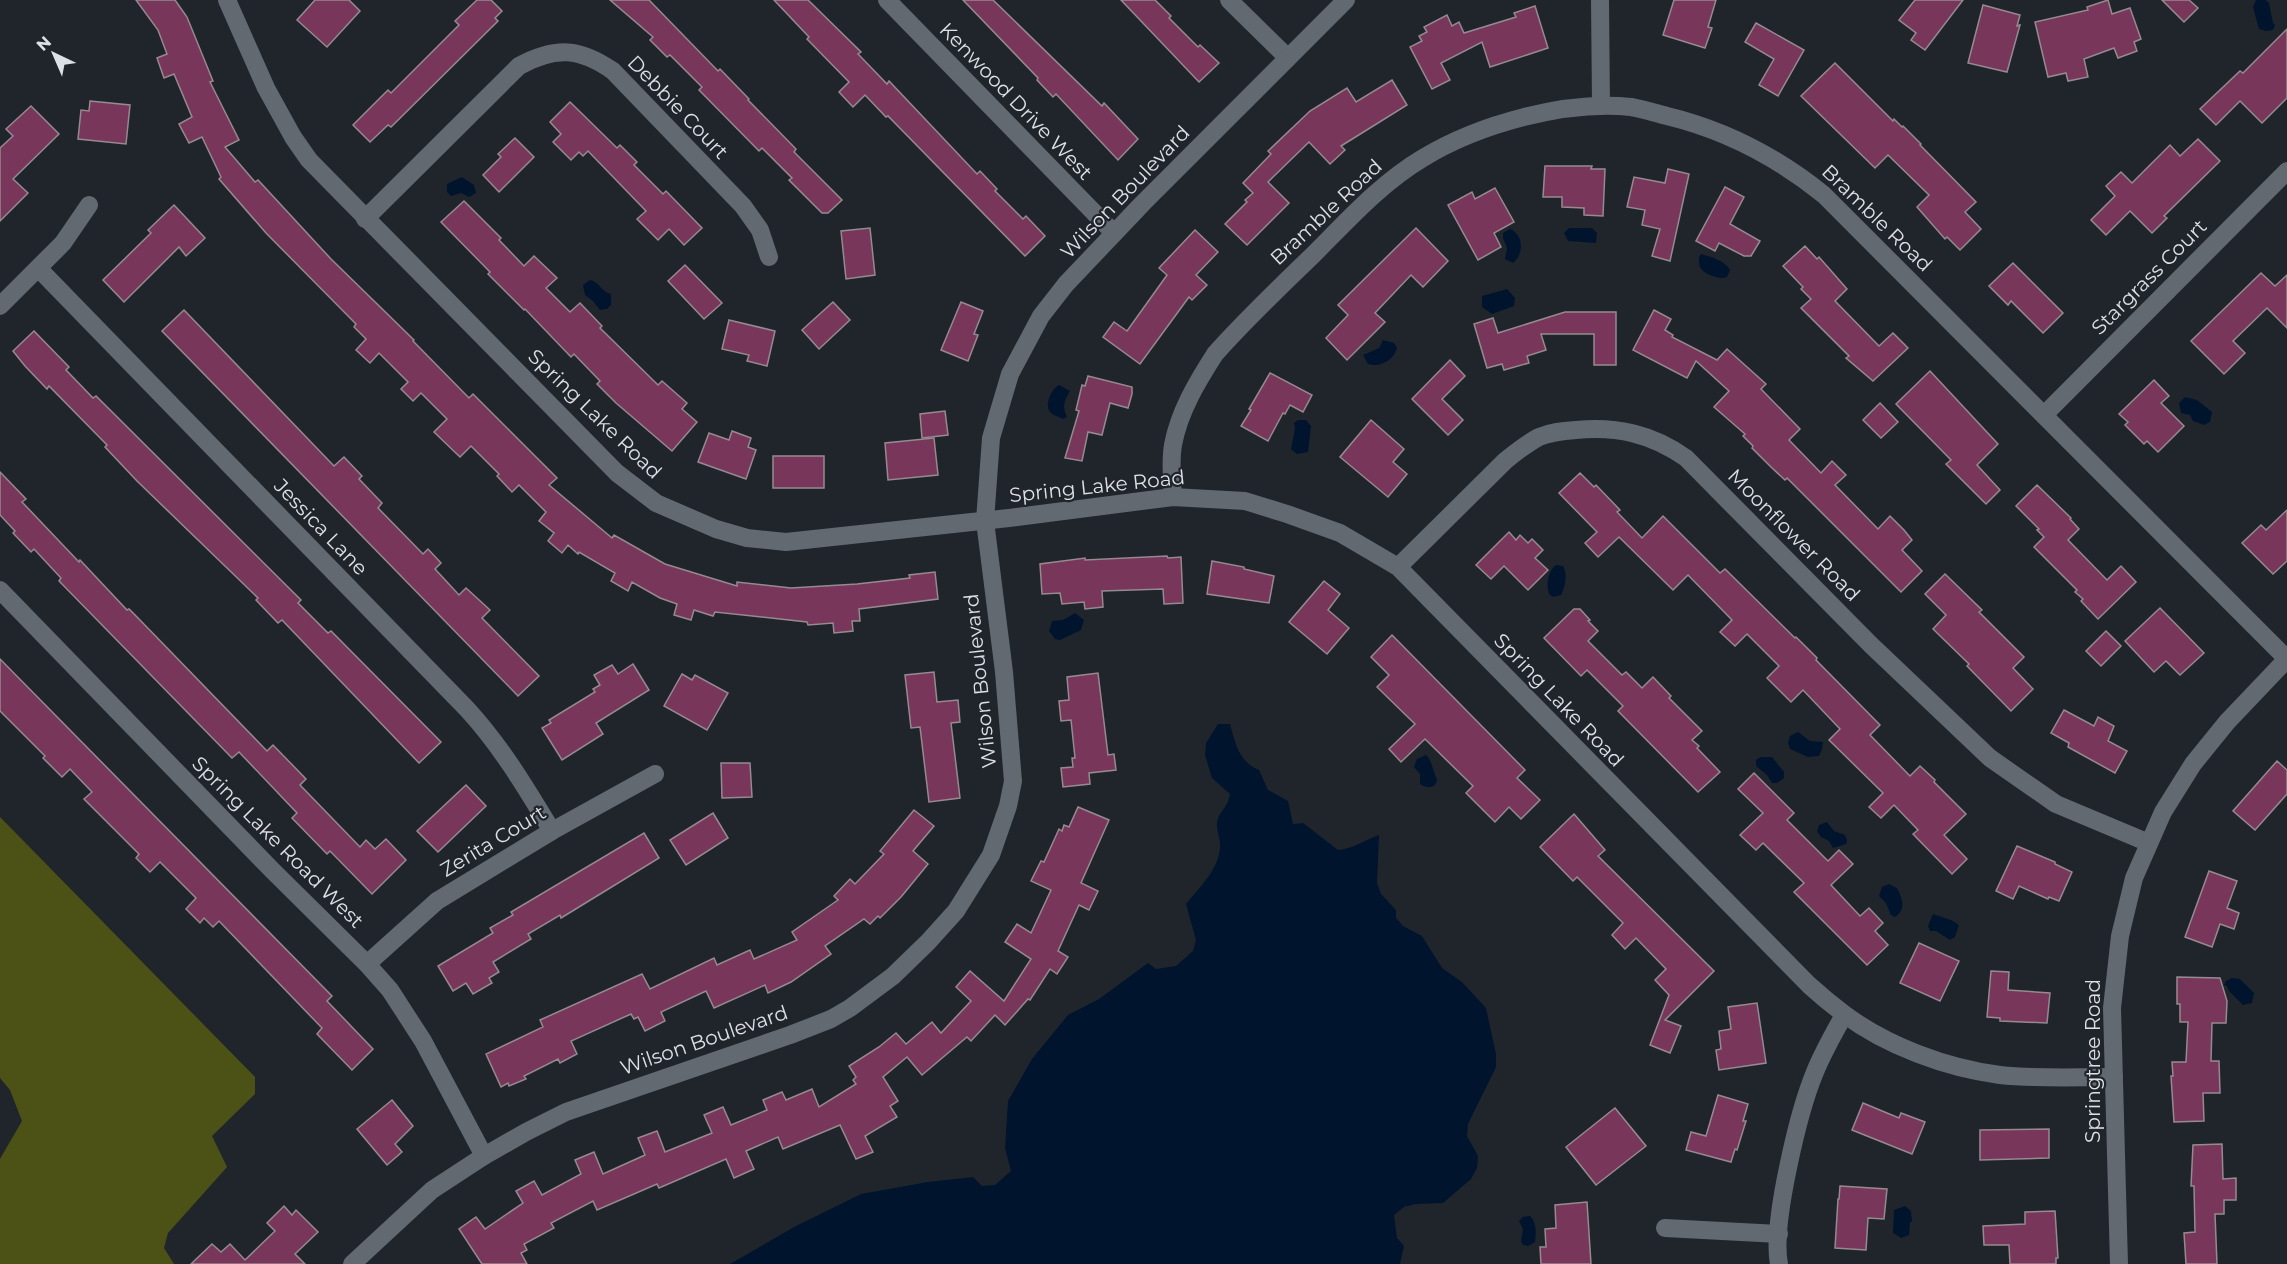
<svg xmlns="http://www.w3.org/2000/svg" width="2287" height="1264" viewBox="0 0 2287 1264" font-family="Montserrat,sans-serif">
<rect width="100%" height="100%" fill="#20252c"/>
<polygon fill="#4c5216" points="0,817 255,1077 255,1094 212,1136 227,1167 168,1233 164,1248 174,1264 0,1264 0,1159 22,1121 10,1090 0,1078"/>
<g fill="#00142e">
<polygon points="2256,0 2266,0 2269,3 2273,23 2275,25 2273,30 2266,31 2259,29 2253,7"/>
<polygon points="462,177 474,185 476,193 469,197 461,193 451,196 447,192 447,184"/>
<polygon points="1569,228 1592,228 1597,233 1596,243 1568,241 1564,233"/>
<path d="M1510,229C1524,235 1524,254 1513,263L1505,259L1507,248L1503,238V233Z"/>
<path d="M1701,254C1711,257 1724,260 1730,270L1727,277C1720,280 1704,275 1700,267C1699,265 1699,258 1699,257Z"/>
<path d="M590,280C600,282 601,292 611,294V305L607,309L600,310L593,301L585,295L583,285Z"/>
<polygon points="1507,289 1515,298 1514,306 1492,314 1482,307 1482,296"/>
<path d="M1383,340L1394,343L1397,348C1394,360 1380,368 1368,364L1363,355L1379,348Z"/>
<path d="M1059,385L1070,391C1064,401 1062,406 1067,417L1063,419C1060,417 1052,415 1050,412C1044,404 1052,388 1059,385Z"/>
<polygon points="2185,397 2197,400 2212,412 2210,422 2204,425 2193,421 2190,415 2181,413 2179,403"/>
<polygon points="1298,420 1306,420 1311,426 1308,452 1297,454 1291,449 1295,429 1294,423"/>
<path d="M1556,565L1563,566C1568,574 1565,587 1561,595L1553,597L1550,595C1545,587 1548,571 1556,565Z"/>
<polygon points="1075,613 1084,620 1081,630 1060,640 1055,639 1049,631 1052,621 1063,620"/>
<path d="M1218,724H1230C1235,743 1239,762 1259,770L1268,790L1288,801L1293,824L1303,823L1338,850C1352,849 1365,840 1379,835L1377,883L1381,894L1396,910V918L1403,926L1422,936L1442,968L1462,982L1486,1008L1496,1054V1067L1468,1124L1467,1136L1478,1156L1477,1168L1471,1179L1443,1203L1416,1204L1404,1207L1394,1215L1397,1238L1404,1246L1400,1264H730L796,1226L861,1194L928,1182L973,1177L982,1186L995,1185L1011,1171L1005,1148L1008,1101L1032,1059L1068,1015L1099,999L1148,963L1156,969L1176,966L1193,951L1196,940L1186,904C1199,888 1219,869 1220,847C1221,839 1216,831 1217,823C1218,812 1228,808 1230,794L1212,778L1205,755L1206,743Z"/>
<polygon points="1798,732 1810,741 1823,742 1822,749 1819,756 1808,757 1790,749 1788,743 1790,736"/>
<path d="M1426,755C1432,760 1433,772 1437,779C1436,790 1426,788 1420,784V774L1414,767L1417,759Z"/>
<polygon points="1761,757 1772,757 1784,772 1784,778 1777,783 1772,783 1767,775 1756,766 1756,760"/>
<polygon points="1827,822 1834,831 1845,835 1847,840 1846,844 1833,848 1829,841 1821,837 1817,831 1819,825"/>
<path d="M1889,884L1897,888C1902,898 1907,909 1895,917L1891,915L1886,903L1879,896L1882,887Z"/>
<polygon points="1933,914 1951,920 1959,925 1955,937 1950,940 1936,931 1930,931 1928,926"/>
<polygon points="2232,978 2240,979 2254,993 2252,1003 2243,1005 2229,991 2227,986 2224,985 2226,981"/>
<polygon points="1905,1206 1911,1211 1912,1222 1910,1222 1909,1235 1901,1238 1893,1233 1894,1210"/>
<path d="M1530,1216C1537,1223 1536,1232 1535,1242L1528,1246L1523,1245L1521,1241L1523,1229L1519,1221L1523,1217Z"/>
</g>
<g fill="#78365a" stroke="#958a8f" stroke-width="1.5">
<polygon points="136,0 175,0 187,17 213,81 210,82 239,140 225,147 255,182 258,180 331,259 414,340 413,341 469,398 473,394 557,478 549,485 612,538 614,535 665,564 737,586 737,582 791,588 857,584 910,578 909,575 935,572 938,599 859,609 860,621 852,621 853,631 834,633 833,623 808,625 807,622 715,612 713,616 694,610 691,620 674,615 677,604 660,598 632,582 628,591 611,581 615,573 579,552 578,554 568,545 562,553 548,541 554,533 539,521 546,512 519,485 512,492 497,476 499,474 471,446 460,457 434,432 447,419 421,393 413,401 401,389 408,382 379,353 370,363 356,350 366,339 354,327 356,324 266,233 219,179 221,177 202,137 189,143 179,124 192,117 174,74 164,78 157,58 167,54 158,30"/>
<polygon points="315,0 349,0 360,11 327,47 297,20"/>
<polygon points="477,0 491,0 502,11 495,18 498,21 391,127 388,125 370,142 353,125 388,90 391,93 459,25 455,21"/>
<polygon points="610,0 649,0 718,71 720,69 749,99 748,100 796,149 794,152 842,200 828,213 822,213 789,180 792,178 762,148 759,151 699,90 702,87 670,55 667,57 650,40 653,37"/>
<polygon points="774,0 808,0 861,52 858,54 887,84 889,81 977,174 980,171 997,189 995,191 1023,219 1026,216 1045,236 1025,256 888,116 886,117 865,95 853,107 839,92 849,82 807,39 809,37"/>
<polygon points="963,0 993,0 1102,106 1104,103 1138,139 1118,160 1056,94 1053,97 1037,80 1038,78"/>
<polygon points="1121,0 1155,0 1171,16 1169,18 1198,47 1200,45 1219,63 1199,82"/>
<polygon points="1674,0 1716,0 1708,27 1712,28 1705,48 1663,35"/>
<polygon points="1915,0 1963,0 1925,50 1911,40 1916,33 1899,20"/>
<polygon points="2108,0 2112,14 2130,8 2141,39 2134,42 2137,51 2118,58 2114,48 2084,59 2088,77 2068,81 2066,73 2048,77 2035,22 2088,10 2087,7"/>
<polygon points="2162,0 2189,0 2198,8 2184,22"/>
<polygon points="1983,5 2020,15 2017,26 2020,25 2007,72 1968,63"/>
<polygon points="1535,6 1548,48 1490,67 1482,42 1441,63 1450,80 1432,89 1410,47 1422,41 1419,36 1427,32 1424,27 1447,15 1452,26 1459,22 1464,33 1516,17 1514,13"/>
<polygon points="1756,23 1804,50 1778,96 1759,85 1774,59 1745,42"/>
<polygon points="2287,29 2287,98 2262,123 2240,101 2216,125 2200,109 2240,71 2243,73"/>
<polygon points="1835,63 1893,121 1894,119 1902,127 1903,126 1921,144 1920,145 1976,202 1965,212 1981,229 1960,250 1947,237 1945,239 1917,207 1929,195 1888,155 1875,168 1801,96"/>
<polygon points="1392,80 1407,105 1341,146 1345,150 1330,164 1309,142 1268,182 1289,203 1247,245 1225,224 1247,202 1245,200 1253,193 1243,183 1271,154 1268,151 1310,111 1347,88 1356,102"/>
<polygon points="90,101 130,105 126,144 78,139 81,110 89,111"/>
<polygon points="570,102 617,148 620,145 637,162 634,165 663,194 666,191 702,228 684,245 669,229 658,240 637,219 646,211 588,151 583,156 579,152 571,160 553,142 561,134 550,122"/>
<polygon points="31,106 59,134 13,179 28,193 0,221 0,148 13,136 6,129"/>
<polygon points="515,138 534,157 499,192 483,175 501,157 498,154"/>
<polygon points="2198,139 2220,161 2164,216 2167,218 2152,233 2130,211 2106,235 2091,220 2115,196 2106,186 2121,172 2132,183 2170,145 2180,156"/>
<polygon points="1545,166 1592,166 1591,169 1605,169 1603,216 1584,215 1584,208 1562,207 1562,197 1543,197"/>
<polygon points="1668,169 1689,174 1670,261 1652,256 1660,229 1642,225 1645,210 1627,207 1634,177 1665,183"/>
<polygon points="1725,187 1744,197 1730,224 1760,241 1751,256 1744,256 1719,243 1715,251 1696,241"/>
<polygon points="1495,188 1514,222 1494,233 1501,247 1478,260 1448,205 1472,192 1475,199"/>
<polygon points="464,201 501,238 499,240 524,266 534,256 557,278 546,288 570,312 580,303 602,326 600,328 658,385 662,381 687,403 682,409 697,422 672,451 616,403 597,384 600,381 574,354 571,357 525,309 524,310 488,274 490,272 441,222"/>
<polygon points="174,205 205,238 186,256 179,247 124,302 103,280 151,233 148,230"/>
<polygon points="870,228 875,275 846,279 841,231"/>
<polygon points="1416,228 1448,261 1423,287 1411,275 1375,313 1385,322 1347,360 1326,338 1348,315 1338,305"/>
<polygon points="1195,230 1218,252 1196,275 1207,285 1192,300 1189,297 1140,364 1103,337 1114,322 1127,331 1167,275 1159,268"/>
<polygon points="1805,246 1817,259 1819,257 1847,289 1835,301 1879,346 1893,333 1908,348 1873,381 1846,358 1849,356 1801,308 1811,299 1801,289 1803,287 1783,266"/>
<polygon points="2013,263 2063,313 2043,333 2011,301 2008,305 1989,286"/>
<polygon points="685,265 722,303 704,319 668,281"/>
<polygon points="2261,273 2275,286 2287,275 2287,328 2267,308 2233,341 2245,353 2224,374 2191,341"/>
<polygon points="833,302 850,320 819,349 802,330"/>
<polygon points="961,302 983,311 974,334 978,335 968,361 941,350"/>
<polygon points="184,310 334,466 344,457 362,476 359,479 382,503 378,508 423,554 428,549 441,563 435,569 459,595 466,588 490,610 482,618 539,676 518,696 162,331"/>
<polygon points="1654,310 1671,319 1665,330 1673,335 1672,337 1717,360 1727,349 1766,384 1761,389 1800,429 1789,440 1821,473 1832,461 1846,475 1835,485 1878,529 1890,516 1904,530 1912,540 1902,550 1922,571 1901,592 1787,478 1785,480 1772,468 1752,448 1753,446 1743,436 1745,434 1714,407 1729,391 1696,361 1687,378 1633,350"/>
<polygon points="1565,312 1616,312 1616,365 1594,365 1594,334 1541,334 1546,350 1527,356 1529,363 1504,370 1502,364 1487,368 1474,324 1493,318 1498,333"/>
<polygon points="729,320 775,331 767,366 747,361 749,355 722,349"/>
<polygon points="34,331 69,367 66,370 93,398 96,396 301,600 298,603 328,633 331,631 441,742 419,763 282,620 278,623 256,600 258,598 137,481 105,447 107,445 49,386 47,389 25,366 13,351"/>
<polygon points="1450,360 1465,376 1442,399 1463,420 1448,435 1412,399"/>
<polygon points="1930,371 1998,444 1977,465 2000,490 1986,504 1946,464 1951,460 1896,404"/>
<polygon points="1270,373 1312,395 1303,412 1290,405 1285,414 1283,413 1268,441 1241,426 1251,410 1249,409"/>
<polygon points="1088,376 1132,387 1132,394 1128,408 1110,403 1102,435 1088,432 1082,461 1065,458 1079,411 1076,410 1082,385 1085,386"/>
<polygon points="2154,380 2169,396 2161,403 2184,426 2158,452 2147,441 2144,444 2125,425 2128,422 2119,414"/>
<polygon points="1880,403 1898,422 1881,438 1863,420"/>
<polygon points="945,411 948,435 922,438 920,414"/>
<polygon points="1371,420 1404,449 1393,462 1407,474 1388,497 1340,457"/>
<polygon points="732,431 751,438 748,447 756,450 746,479 698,462 709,433 729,440"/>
<polygon points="934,438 938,475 888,480 885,443"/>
<rect x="773" y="456" width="51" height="32"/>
<polygon points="0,472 26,499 22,502 79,562 80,560 127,610 129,609 139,619 267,751 273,745 306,779 300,785 360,847 366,840 375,849 386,839 406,860 372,894 330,851 327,854 292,818 297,813 239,752 232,758 59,581 61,578 34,549 31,552 13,533 15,531 0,515"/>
<polygon points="1580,473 1594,487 1596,485 1620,510 1617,512 1642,538 1663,516 1720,573 1725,569 1795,638 1796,637 1817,658 1816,660 1880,725 1870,735 1910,776 1920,766 1935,780 1934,782 1966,814 1944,835 1967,859 1952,874 1913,834 1918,830 1894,805 1881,818 1869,807 1883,793 1829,740 1840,729 1803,690 1791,702 1767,678 1779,666 1747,634 1735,646 1720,632 1732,620 1688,575 1673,590 1619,537 1598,557 1585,543 1597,532 1559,493"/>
<polygon points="2037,485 2071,518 2070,519 2079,529 2068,540 2107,580 2121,566 2136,582 2098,619 2081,601 2083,599 2075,592 2077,590 2034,547 2044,537 2037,530 2039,529 2016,506"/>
<polygon points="2287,510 2287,561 2273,574 2242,543 2261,525 2266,530"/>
<polygon points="1509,532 1516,540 1520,535 1528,543 1532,539 1543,550 1535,558 1548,570 1528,590 1504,566 1491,579 1476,565"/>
<polygon points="1167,556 1168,558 1181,557 1183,603 1164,604 1163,589 1102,591 1103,607 1085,609 1084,602 1062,604 1060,593 1042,594 1040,564 1085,558 1085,560"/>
<polygon points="1212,561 1244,567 1244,569 1274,576 1269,603 1207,594"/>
<polygon points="1945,574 1982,610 1979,612 2024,657 2013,668 2033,689 2011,711 1967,666 1969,664 1933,629 1946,615 1925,594"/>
<polygon points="1324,581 1340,594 1328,610 1349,628 1327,654 1289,622"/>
<polygon points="2160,608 2204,653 2180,675 2166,661 2154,672 2125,641"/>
<polygon points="1574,609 1580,609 1590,620 1588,621 1598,631 1588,641 1622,675 1626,672 1642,688 1653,677 1671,696 1669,698 1702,731 1692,740 1699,746 1697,748 1720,772 1698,792 1618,711 1623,706 1587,670 1581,676 1544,638"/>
<polygon points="2106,631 2121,646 2101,666 2086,651"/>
<polygon points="1392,635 1525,770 1517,778 1540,800 1521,819 1509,807 1495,822 1466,793 1473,786 1425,739 1401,762 1389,749 1415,724 1377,687 1389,675 1371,657"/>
<polygon points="0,659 332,996 327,1001 373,1049 352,1070 317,1034 322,1028 219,921 213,927 204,918 200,923 186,909 196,898 160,862 150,872 136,858 139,854 84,799 92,792 70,769 62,777 43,758 45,756 0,711"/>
<polygon points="633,664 649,690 596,723 603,734 562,760 542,728 551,723 549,720 595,692 593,689 600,685 594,675 612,665 618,674"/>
<polygon points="934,672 937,702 958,700 960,722 951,723 960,798 929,802 920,727 911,728 905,675"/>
<polygon points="1098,673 1108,755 1114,754 1116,770 1089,773 1090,784 1063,787 1061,768 1073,767 1072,758 1075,758 1071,720 1061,721 1059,701 1069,700 1067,677"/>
<polygon points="682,674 692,680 695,675 728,693 707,730 664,706"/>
<polygon points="2064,710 2094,726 2098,717 2114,726 2108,741 2127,751 2115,773 2068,747 2069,743 2051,733"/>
<polygon points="2277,761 2287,770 2287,794 2255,830 2233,811"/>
<polygon points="721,763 750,763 752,797 722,798"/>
<polygon points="1754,773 1794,813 1787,820 1828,861 1839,850 1853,864 1831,885 1860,916 1869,908 1883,923 1875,931 1888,945 1867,965 1794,892 1804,883 1763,843 1756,850 1740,835 1763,813 1738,789"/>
<polygon points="466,785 486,806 438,852 417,831"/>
<polygon points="1078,807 1109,820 1081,883 1098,891 1089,910 1079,905 1058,951 1068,957 1057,974 1050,969 1030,1000 1028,999 1005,1025 995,1015 971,1041 967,1037 922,1075 907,1057 883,1077 898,1101 890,1106 897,1117 865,1136 873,1152 856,1159 840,1125 783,1149 778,1137 746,1151 754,1169 734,1178 726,1159 659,1188 657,1184 597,1210 593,1201 551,1223 554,1228 524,1244 527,1250 521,1253 527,1264 482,1264 459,1229 476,1217 485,1229 523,1203 516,1191 534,1181 542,1195 581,1174 575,1160 594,1152 603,1174 645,1155 638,1138 657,1131 665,1152 712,1133 704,1115 723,1107 731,1125 767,1110 763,1100 782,1092 786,1100 812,1089 819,1107 856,1084 853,1080 856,1077 849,1066 879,1047 896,1033 906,1044 932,1022 941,1033 971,1001 956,987 970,971 1004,1001 1031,959 1005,942 1017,924 1031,933 1051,890 1031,881 1041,861 1044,862 1059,829 1062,831 1064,825 1069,827"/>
<polygon points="914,810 934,826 913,851 928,864 901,897 880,918 878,916 870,924 864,919 825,946 831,954 791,982 768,993 765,985 714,1008 706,991 661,1012 665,1021 645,1031 638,1017 634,1019 631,1014 571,1041 577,1054 560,1063 558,1059 524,1076 526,1079 509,1086 508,1083 501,1087 486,1054 543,1027 540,1020 642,974 650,989 714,958 717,965 750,950 754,959 797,940 792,932 838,900 834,896 850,879 855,884 884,854 880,851"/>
<polygon points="713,813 728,838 686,865 670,840"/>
<polygon points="1574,814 1605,850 1598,856 1714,971 1665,1020 1681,1026 1670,1053 1650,1045 1669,995 1655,980 1666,969 1636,938 1625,949 1612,935 1623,923 1577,877 1573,881 1540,847"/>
<polygon points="644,833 659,858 561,918 560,915 528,934 531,939 493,962 499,972 489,978 492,983 473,994 466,983 453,991 438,966 493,933 490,928 513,915 511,912"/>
<polygon points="2017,846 2055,862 2055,864 2072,872 2059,901 2049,897 2048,899 2019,886 2013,899 1996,891"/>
<polygon points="2209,871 2237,881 2227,908 2239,913 2234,929 2220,924 2212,947 2185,937"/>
<polygon points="1919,943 1959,961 1940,1001 1900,983"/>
<polygon points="1991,971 2009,972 2008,990 2050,993 2047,1023 2000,1021 2000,1018 1987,1017"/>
<polygon points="2177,977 2220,978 2227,1001 2226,1023 2212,1023 2211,1061 2219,1061 2220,1093 2203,1093 2204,1121 2174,1122 2171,1076 2173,1076 2172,1062 2186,1062 2188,1022 2180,1022 2180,1004 2177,1004"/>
<polygon points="1757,1003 1766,1063 1719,1070 1716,1050 1721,1049 1719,1031 1731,1029 1728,1007"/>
<polygon points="1718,1095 1748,1104 1743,1121 1746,1121 1737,1150 1735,1149 1731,1162 1686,1150 1691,1132 1706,1136"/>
<polygon points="392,1100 413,1126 395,1144 402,1152 387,1165 357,1129"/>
<polygon points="1863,1103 1899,1118 1901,1113 1925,1122 1912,1154 1852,1130"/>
<polygon points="1615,1108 1646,1146 1596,1185 1566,1147"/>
<polygon points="2049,1129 2049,1158 1980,1160 1980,1130"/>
<polygon points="2222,1144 2223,1179 2236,1178 2236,1200 2224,1200 2224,1214 2215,1214 2217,1264 2186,1264 2184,1233 2195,1232 2194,1186 2191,1186 2193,1145"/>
<polygon points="1840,1186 1887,1189 1884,1219 1868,1218 1866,1250 1835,1248 1838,1199 1839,1199"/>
<polygon points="1587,1202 1591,1264 1541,1264 1540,1247 1546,1247 1545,1229 1556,1228 1555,1205"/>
<polygon points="284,1206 292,1215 296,1210 318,1232 295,1254 305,1264 191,1264 212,1244 221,1252 230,1244 245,1260 275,1231 267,1223"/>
<polygon points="2055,1211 2058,1258 2056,1258 2056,1264 2010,1264 2009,1245 1984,1245 1983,1226 2025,1224 2025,1212"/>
</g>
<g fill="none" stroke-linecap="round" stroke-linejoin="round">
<g stroke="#626971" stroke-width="18">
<path d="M227,0L266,88L293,137L309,160L617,473L656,503L716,529L747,538L786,542L1009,518L1173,497L1245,501L1287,514L1340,533L1398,567L1809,985C1820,995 1832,1005 1844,1014C1887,1046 1946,1068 2000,1075C2037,1079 2076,1077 2114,1077"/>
<polyline points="887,0 1114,233"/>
<polyline points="1229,0 1288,58"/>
<polyline points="1600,0 1601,106"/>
<path d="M365,219L519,66C556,46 580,48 613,71L743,206L760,230L769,257"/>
<path d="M39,269L467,709C501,746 526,788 552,831"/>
<polyline points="0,306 63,243 89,205"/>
<polyline points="2044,415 2287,171"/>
<path d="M1173,497C1172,480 1170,462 1173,445C1179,412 1197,382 1215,354C1246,319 1280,287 1314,254C1348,220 1381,183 1423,158C1479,124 1566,100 1631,107C1643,109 1655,113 1667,116C1725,130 1777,157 1824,195L2287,659"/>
<path d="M1398,567L1505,461C1516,452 1526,444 1539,437C1551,432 1563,431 1576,430C1617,426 1652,434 1686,458L1871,645L1990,758L2056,804L2149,843"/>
<polyline points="0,590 272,870 367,964 390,990 423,1041 484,1156"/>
<polyline points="367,964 437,901 552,831 655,774"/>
<polyline points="1665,1228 1779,1234"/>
<polyline points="352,1264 432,1190 484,1156 526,1132 566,1112 790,1035 831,1019 850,1008 893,976 928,942 956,911 991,855 1008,806 1013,781 1004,672 985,521 991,438 1010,374 1041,316 1066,284 1143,203 1346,0"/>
<path d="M1779,1264C1771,1225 1799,1110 1815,1072C1823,1052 1834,1033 1844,1015"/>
<polyline points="2119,1264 2112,1008 2120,936 2134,878 2163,812 2193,764 2227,722 2287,659"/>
</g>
</g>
<g text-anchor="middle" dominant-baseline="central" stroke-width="4.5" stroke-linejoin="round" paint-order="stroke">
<g font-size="20" fill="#dde0e5" stroke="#20252c">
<text transform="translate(1016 101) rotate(46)">Kenwood Drive West</text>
<text transform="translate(678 107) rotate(46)">Debbie Court</text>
<text transform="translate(1125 192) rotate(-46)">Wilson Boulevard</text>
<text transform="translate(1326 212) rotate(-43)">Bramble Road</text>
<text transform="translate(1877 218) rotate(44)">Bramble Road</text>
<text transform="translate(2149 277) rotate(-45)">Stargrass Court</text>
<text transform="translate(595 414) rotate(44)">Spring Lake Road</text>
<text transform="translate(1097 486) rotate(-6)">Spring Lake Road</text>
<text transform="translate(321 527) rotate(46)">Jessica Lane</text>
<text transform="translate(1794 535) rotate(45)">Moonflower Road</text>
<text transform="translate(980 681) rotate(-96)">Wilson Boulevard</text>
<text transform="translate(1559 700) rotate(46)">Spring Lake Road</text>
<text transform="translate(493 841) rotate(-31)">Zerita Court</text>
<text transform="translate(278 842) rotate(45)">Spring Lake Road West</text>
<text transform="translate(704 1040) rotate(-19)">Wilson Boulevard</text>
<text transform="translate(2093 1061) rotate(-90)">Springtree Road</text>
</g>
</g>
<g transform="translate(54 54) rotate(316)" stroke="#20252c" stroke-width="4.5" paint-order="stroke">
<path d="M0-4.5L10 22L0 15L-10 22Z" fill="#dde0e5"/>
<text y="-9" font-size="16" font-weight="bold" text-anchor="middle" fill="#dde0e5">N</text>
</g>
</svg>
